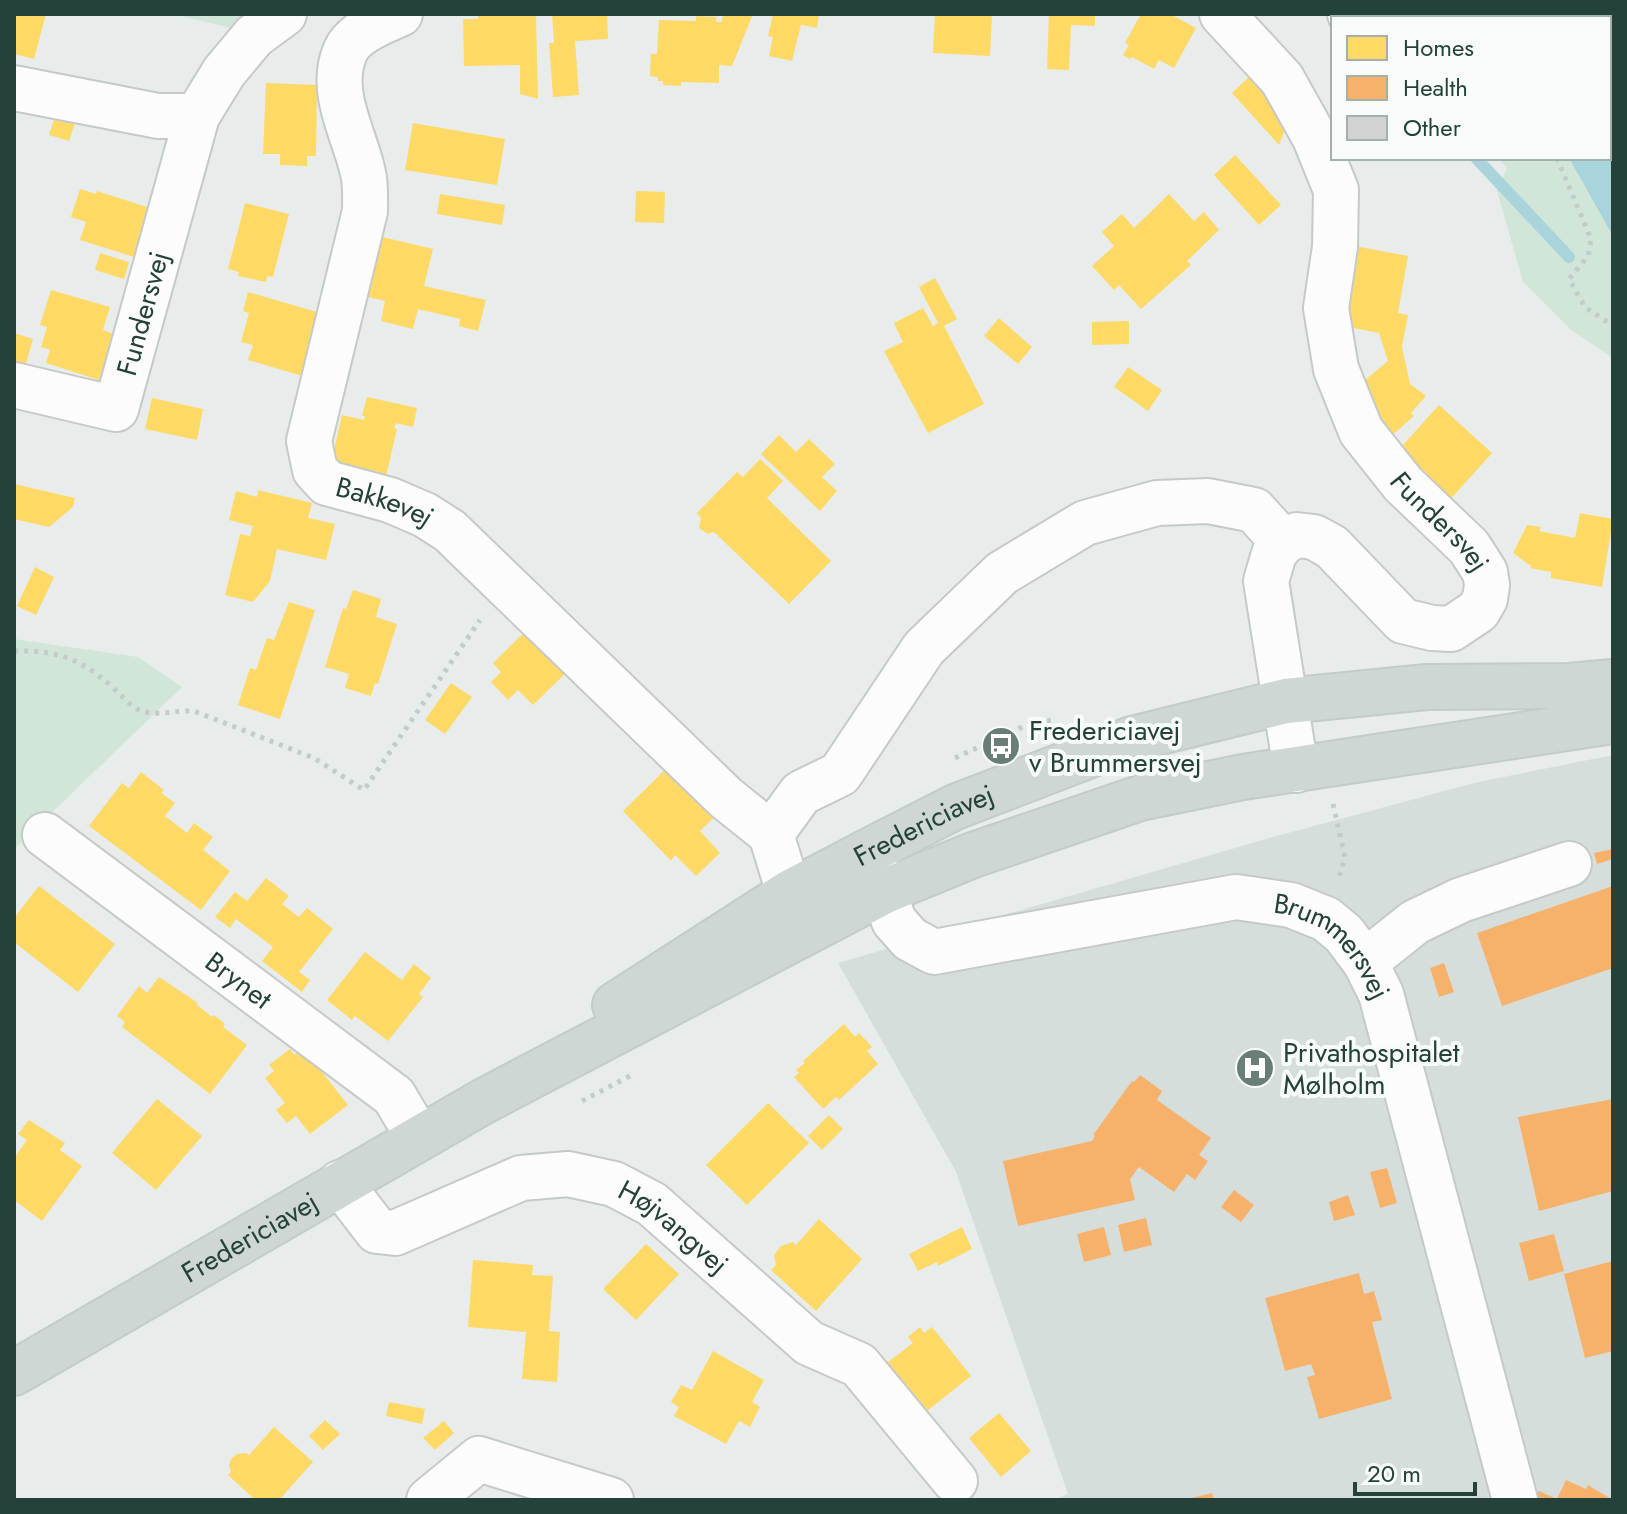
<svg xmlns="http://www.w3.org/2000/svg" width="1627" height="1514" viewBox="0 0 1627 1514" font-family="Jost,sans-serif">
<rect width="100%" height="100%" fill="#e8edeb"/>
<polygon fill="#d6dedb" points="1613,755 1613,1500 1053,1500 1068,1494 956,1172 838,963 1273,837 1478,782"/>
<g fill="#d1e6d8">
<polygon points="173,14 256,14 235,29"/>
<polygon points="1363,14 1613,14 1613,358 1571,330 1523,282 1497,191 1507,168 1498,158 1609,158 1609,18 1366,18"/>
<polygon points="14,639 138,657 182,687 14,849"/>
</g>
<polygon fill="#a9d4db" points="1613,43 1613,236 1569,158 1609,158 1609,45"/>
<g fill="#ffd966">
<polygon points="14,14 46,14 34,59 14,54"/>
<polygon points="478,14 536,14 538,99 520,94 520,65 464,66 463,19 478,19"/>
<polygon points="552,14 607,14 608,39 575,41 579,95 553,97 549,43 554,43"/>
<polygon points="723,14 753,14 732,66 719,65 719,83 681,82 681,86 663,85 663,81 658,81 658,77 650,76 651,54 657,54 659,20 696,21 696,16 717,17 716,22 722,22"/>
<polygon points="773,14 819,14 817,28 801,25 792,61 769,56 773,37 768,36"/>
<polygon points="935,14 992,14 990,56 933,53"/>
<polygon points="1049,14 1095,14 1095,26 1071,25 1069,70 1047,69"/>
<polygon points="1141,14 1170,14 1196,28 1174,68 1159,60 1154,69 1132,57 1130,59 1123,55 1129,45 1125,43"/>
<polygon points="1250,76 1287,125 1279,145 1232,93"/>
<polygon points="266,83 317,85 316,156 307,156 307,166 280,165 280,154 263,154"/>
<polygon points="56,113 76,120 69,141 49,135"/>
<polygon points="413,123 505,139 497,185 405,170"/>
<polygon points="1235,155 1281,205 1259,225 1214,175"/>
<polygon points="80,189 96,194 97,191 150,208 141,235 148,237 144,250 137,248 134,257 80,240 86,222 71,217"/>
<polygon points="636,191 665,192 664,223 635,222"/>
<polygon points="440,194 505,205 502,225 437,214"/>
<polygon points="1169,194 1194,221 1204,212 1219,230 1187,261 1191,265 1141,309 1119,285 1114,290 1092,266 1114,246 1102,232 1122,214 1134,228"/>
<polygon points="245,203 289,214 273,277 267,276 266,282 238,276 239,272 228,269"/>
<polygon points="378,236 433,249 424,286 486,300 478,331 459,326 460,319 418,309 413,329 381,321 385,301 364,296"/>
<polygon points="1349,245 1408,256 1398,313 1408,315 1402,347 1410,384 1426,396 1411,413 1414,416 1389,438 1359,385 1388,361 1379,333 1334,324"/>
<polygon points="100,253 129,262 124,279 95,270"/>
<polygon points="935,278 957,319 944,326 984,404 928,433 884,351 903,342 894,323 923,308 933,326 938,323 919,287"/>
<polygon points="51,290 110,307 103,330 114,334 99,380 46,363 50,350 41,347 47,327 40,325"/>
<polygon points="248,292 324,314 306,377 248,360 253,345 241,342 249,313 243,311"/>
<polygon points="999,318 1032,347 1018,364 984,336"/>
<polygon points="1129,321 1129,344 1092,345 1092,322"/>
<polygon points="14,333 33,339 25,367 14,363"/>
<polygon points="1128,367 1162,390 1148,411 1114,387"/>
<polygon points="367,397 417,408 413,427 396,423 394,428 397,429 384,485 329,472 342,415 364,420 365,416 362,416"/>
<polygon points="152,398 203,409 197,440 145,429"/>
<polygon points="1439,405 1492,453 1448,502 1395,454"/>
<polygon points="779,435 796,452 809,439 835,464 822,477 837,491 820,511 761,454"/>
<polygon points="760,459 783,481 767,498 831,561 789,604 714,532 708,534 699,528 701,518 697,513 737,472 743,477"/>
<polygon points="14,484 75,498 73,507 49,527 14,519"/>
<polygon points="258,490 312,503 308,518 335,524 326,560 277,549 270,581 253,602 225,595 240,534 250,536 253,526 229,520 236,491 257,497"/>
<polygon points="1580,513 1613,519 1602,587 1551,578 1551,572 1530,568 1531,566 1513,553 1527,525 1541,527 1539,531 1575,538"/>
<polygon points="35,567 54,577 36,615 17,606"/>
<polygon points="353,590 381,599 376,617 397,624 378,684 375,683 371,696 345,688 349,674 325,667 343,608 346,609"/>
<polygon points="289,602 315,610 280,719 238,705 250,668 256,670 267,638 274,640"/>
<polygon points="534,623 574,665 533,705 518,690 508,700 491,682 501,672 493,663"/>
<polygon points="451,683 472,697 445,734 425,720"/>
<polygon points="672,763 723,809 700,831 720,853 696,876 675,855 671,861 623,811"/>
<polygon points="141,772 164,790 161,793 175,803 165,816 187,833 194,823 213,837 203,850 230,871 201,910 89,826 122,783 129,788"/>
<polygon points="266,878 289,896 282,904 299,917 307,908 333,929 299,972 310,980 302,992 262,961 273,947 236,919 230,928 215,917 235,892 247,901"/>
<polygon points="39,886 115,944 78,992 14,942 14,918"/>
<polygon points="365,952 402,980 414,964 431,978 419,994 423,997 388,1041 355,1016 352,1020 327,1000"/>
<polygon points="159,977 198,1003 196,1004 212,1017 214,1015 225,1024 223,1027 247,1045 210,1094 122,1027 125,1022 117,1016 139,986 147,993"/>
<polygon points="844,1024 855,1037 859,1033 872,1047 867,1051 878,1064 839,1100 836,1097 823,1109 794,1077 799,1073 796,1070 805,1063 803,1061"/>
<polygon points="303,1048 348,1105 310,1134 296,1116 287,1123 276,1110 285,1103 265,1078 274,1071 269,1065 290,1049 294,1055"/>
<polygon points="157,1099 202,1136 156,1190 112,1153"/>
<polygon points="768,1103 809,1143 747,1205 706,1165"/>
<polygon points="829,1115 843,1129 822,1150 808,1136"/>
<polygon points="29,1120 65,1143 60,1150 82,1166 42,1221 14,1200 14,1158 27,1140 18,1134"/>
<polygon points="819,1219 862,1259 816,1311 771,1270 776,1265 774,1255 781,1246 793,1242 796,1245"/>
<polygon points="962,1227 972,1249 938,1266 937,1262 918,1271 909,1254"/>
<polygon points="646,1244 679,1274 636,1320 603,1289"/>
<polygon points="473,1260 533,1265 532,1275 553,1276 549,1331 560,1332 557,1382 522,1379 526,1332 468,1327"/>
<polygon points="920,1327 924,1333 932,1327 971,1376 922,1415 883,1366 913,1343 908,1337"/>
<polygon points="713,1351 764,1380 752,1402 760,1407 750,1427 739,1421 726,1444 674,1416 679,1407 671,1402 681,1385 692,1390"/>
<polygon points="389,1402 425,1409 422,1424 386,1416"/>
<polygon points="999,1413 1031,1451 1001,1477 969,1438"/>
<polygon points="325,1420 340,1434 323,1450 309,1436"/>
<polygon points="444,1421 454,1433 435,1450 423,1438"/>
<polygon points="274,1427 313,1462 279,1500 255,1500 228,1475 231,1472 229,1466 231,1459 237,1454 246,1453 249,1455"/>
</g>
<g fill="#f6b26b">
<polygon points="1613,849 1613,859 1597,864 1594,853"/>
<polygon points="1613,886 1613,968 1502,1006 1477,933"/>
<polygon points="1444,963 1454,992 1439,997 1430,968"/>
<polygon points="1140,1075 1162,1091 1157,1100 1211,1138 1199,1155 1208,1161 1195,1180 1187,1174 1174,1192 1139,1167 1130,1179 1135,1200 1018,1226 1003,1161 1092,1141 1095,1136 1093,1135 1132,1081 1134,1082"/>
<polygon points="1613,1099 1613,1191 1539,1211 1518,1117"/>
<polygon points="1387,1168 1397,1203 1380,1208 1370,1172"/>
<polygon points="1234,1190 1254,1205 1241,1222 1221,1207"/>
<polygon points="1348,1195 1355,1215 1334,1221 1329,1202"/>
<polygon points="1146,1218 1152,1245 1124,1252 1118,1225"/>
<polygon points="1104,1227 1111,1255 1084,1262 1077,1234"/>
<polygon points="1554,1234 1564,1271 1529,1281 1519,1243"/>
<polygon points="1613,1261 1613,1351 1585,1358 1564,1274"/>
<polygon points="1359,1273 1364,1294 1374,1291 1382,1320 1372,1322 1392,1399 1319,1419 1307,1377 1315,1375 1311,1364 1285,1371 1265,1298"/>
<polygon points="1566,1480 1586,1489 1588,1485 1613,1500 1534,1500 1539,1491 1557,1499"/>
<polygon points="1212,1493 1214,1500 1187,1500 1187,1499"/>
</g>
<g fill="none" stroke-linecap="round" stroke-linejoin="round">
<polyline stroke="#a9d4db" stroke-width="12" points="1476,158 1569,257"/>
</g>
<polygon fill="#cfd4d2" points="1512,14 1530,14 1530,18 1511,18"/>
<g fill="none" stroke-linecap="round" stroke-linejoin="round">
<g stroke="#c5cac8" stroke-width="48">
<g id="minor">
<path id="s1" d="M400,14C382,22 353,32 345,52C328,92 355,135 363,173C366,185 365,199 365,211L309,441L315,470L327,483L390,500L425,515L450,531L726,798L771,834L789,893"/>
<path id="s2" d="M1222,14L1282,79L1315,138L1336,190L1335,247L1326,308L1336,369L1361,431L1403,484L1469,547L1485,572L1487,585L1485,599L1478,611L1451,629L1432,628L1403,621L1332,547L1314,537L1297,535L1283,542L1274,554L1266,581L1296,770"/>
<polyline points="1350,14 1353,18"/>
<polyline points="14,88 158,116 197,116"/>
<path id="s3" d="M14,385L116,409L197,116L224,72L254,36L284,14"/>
<polyline points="771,834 801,793 840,774 924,648 1002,573 1085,523 1157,503 1208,501 1254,510 1283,542"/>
<path id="s4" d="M45,835L394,1096L419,1138"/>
<path id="s5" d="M871,856L894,921L910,939L934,952L1236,897L1291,905L1326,919L1344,934L1365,962L1381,994L1515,1500"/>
<polyline points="1365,962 1415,922 1461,900 1569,864"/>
<path id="s6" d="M340,1183L377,1231L395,1233L521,1178L568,1174L614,1184L652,1204L809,1343L859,1365L955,1481"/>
<polyline points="429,1500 479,1459 611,1500"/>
</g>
</g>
<g stroke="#c3ccc9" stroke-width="48">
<g id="major">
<path id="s7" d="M615,1005L789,893L869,851L955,807L1132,739L1286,701L1427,687L1569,686L1613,682"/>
<path id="s8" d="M14,1373L484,1101L885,891L973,855L1140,798L1243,777L1613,721"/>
</g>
</g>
<g stroke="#c3ccca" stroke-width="5" stroke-dasharray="4 6" stroke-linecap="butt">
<polyline points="1609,22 1613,20"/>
<polyline points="1557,158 1591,239 1588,256 1569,279 1585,307 1613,326"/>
<path d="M14,651C56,650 79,658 110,685C119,693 129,705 139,710C155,717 176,710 194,711L314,758L364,790L480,620"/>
<polyline points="955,758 1033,722 1057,720"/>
<polyline points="1333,804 1345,857 1338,880"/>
<polyline points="582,1101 630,1076"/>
</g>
<use href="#minor" stroke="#fcfcfc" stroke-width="44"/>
<use href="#major" stroke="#cfd7d5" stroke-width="44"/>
</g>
<defs>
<g id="bus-disc" transform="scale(2)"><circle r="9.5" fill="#697e78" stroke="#f7fbf9"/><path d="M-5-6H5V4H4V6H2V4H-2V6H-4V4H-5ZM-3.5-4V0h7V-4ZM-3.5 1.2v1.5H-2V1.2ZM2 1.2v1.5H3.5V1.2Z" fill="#fff"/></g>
<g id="hospital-disc" transform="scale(2)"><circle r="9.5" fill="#697e78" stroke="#f7fbf9"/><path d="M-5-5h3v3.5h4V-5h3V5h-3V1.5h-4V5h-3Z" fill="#fff"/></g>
</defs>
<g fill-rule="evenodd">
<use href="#bus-disc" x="1001" y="746"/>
<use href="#hospital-disc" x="1255" y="1068"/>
</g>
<g text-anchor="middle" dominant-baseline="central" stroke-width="8" stroke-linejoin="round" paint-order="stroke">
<g font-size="28" fill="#24423a" stroke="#f7fbf9">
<text stroke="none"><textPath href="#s3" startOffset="204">Fundersvej</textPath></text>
<text stroke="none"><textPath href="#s1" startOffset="576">Bakkevej</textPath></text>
<text stroke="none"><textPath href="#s2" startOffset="580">Fundersvej</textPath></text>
<text stroke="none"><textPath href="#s7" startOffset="358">Fredericiavej</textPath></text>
<text stroke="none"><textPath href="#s5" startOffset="542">Brummersvej</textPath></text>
<text stroke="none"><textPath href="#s4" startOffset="242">Brynet</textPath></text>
<text stroke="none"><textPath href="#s6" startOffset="384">Højvangvej</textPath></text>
<text stroke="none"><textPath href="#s8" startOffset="272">Fredericiavej</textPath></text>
</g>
<g font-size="28" fill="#24423a" stroke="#f7fbf9" text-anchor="start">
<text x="1029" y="730">Fredericiavej<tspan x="1029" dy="32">v Brummersvej</tspan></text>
<text x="1283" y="1052">Privathospitalet<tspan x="1283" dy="32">Mølholm</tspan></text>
</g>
</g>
<rect width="1627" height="1514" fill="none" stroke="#24423a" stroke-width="32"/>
<rect x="1331" y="16" width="280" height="144" fill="#f7fbf9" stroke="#a3b1ad" stroke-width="2"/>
<rect x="1347" y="36" width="40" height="24" fill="#ffd966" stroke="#a3b1ad" stroke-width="2"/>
<text x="1403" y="56" font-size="24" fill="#24423a">Homes</text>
<rect x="1347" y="76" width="40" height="24" fill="#f6b26b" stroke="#a3b1ad" stroke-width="2"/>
<text x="1403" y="96" font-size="24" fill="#24423a">Health</text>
<rect x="1347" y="116" width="40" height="24" fill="#cfd4d2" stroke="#a3b1ad" stroke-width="2"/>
<text x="1403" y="136" font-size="24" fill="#24423a">Other</text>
<path d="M1355 1482v12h120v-12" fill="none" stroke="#24423a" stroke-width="4"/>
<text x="1367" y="1482" font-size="24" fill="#24423a" stroke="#f7fbf9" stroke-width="6" paint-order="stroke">20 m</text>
</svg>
